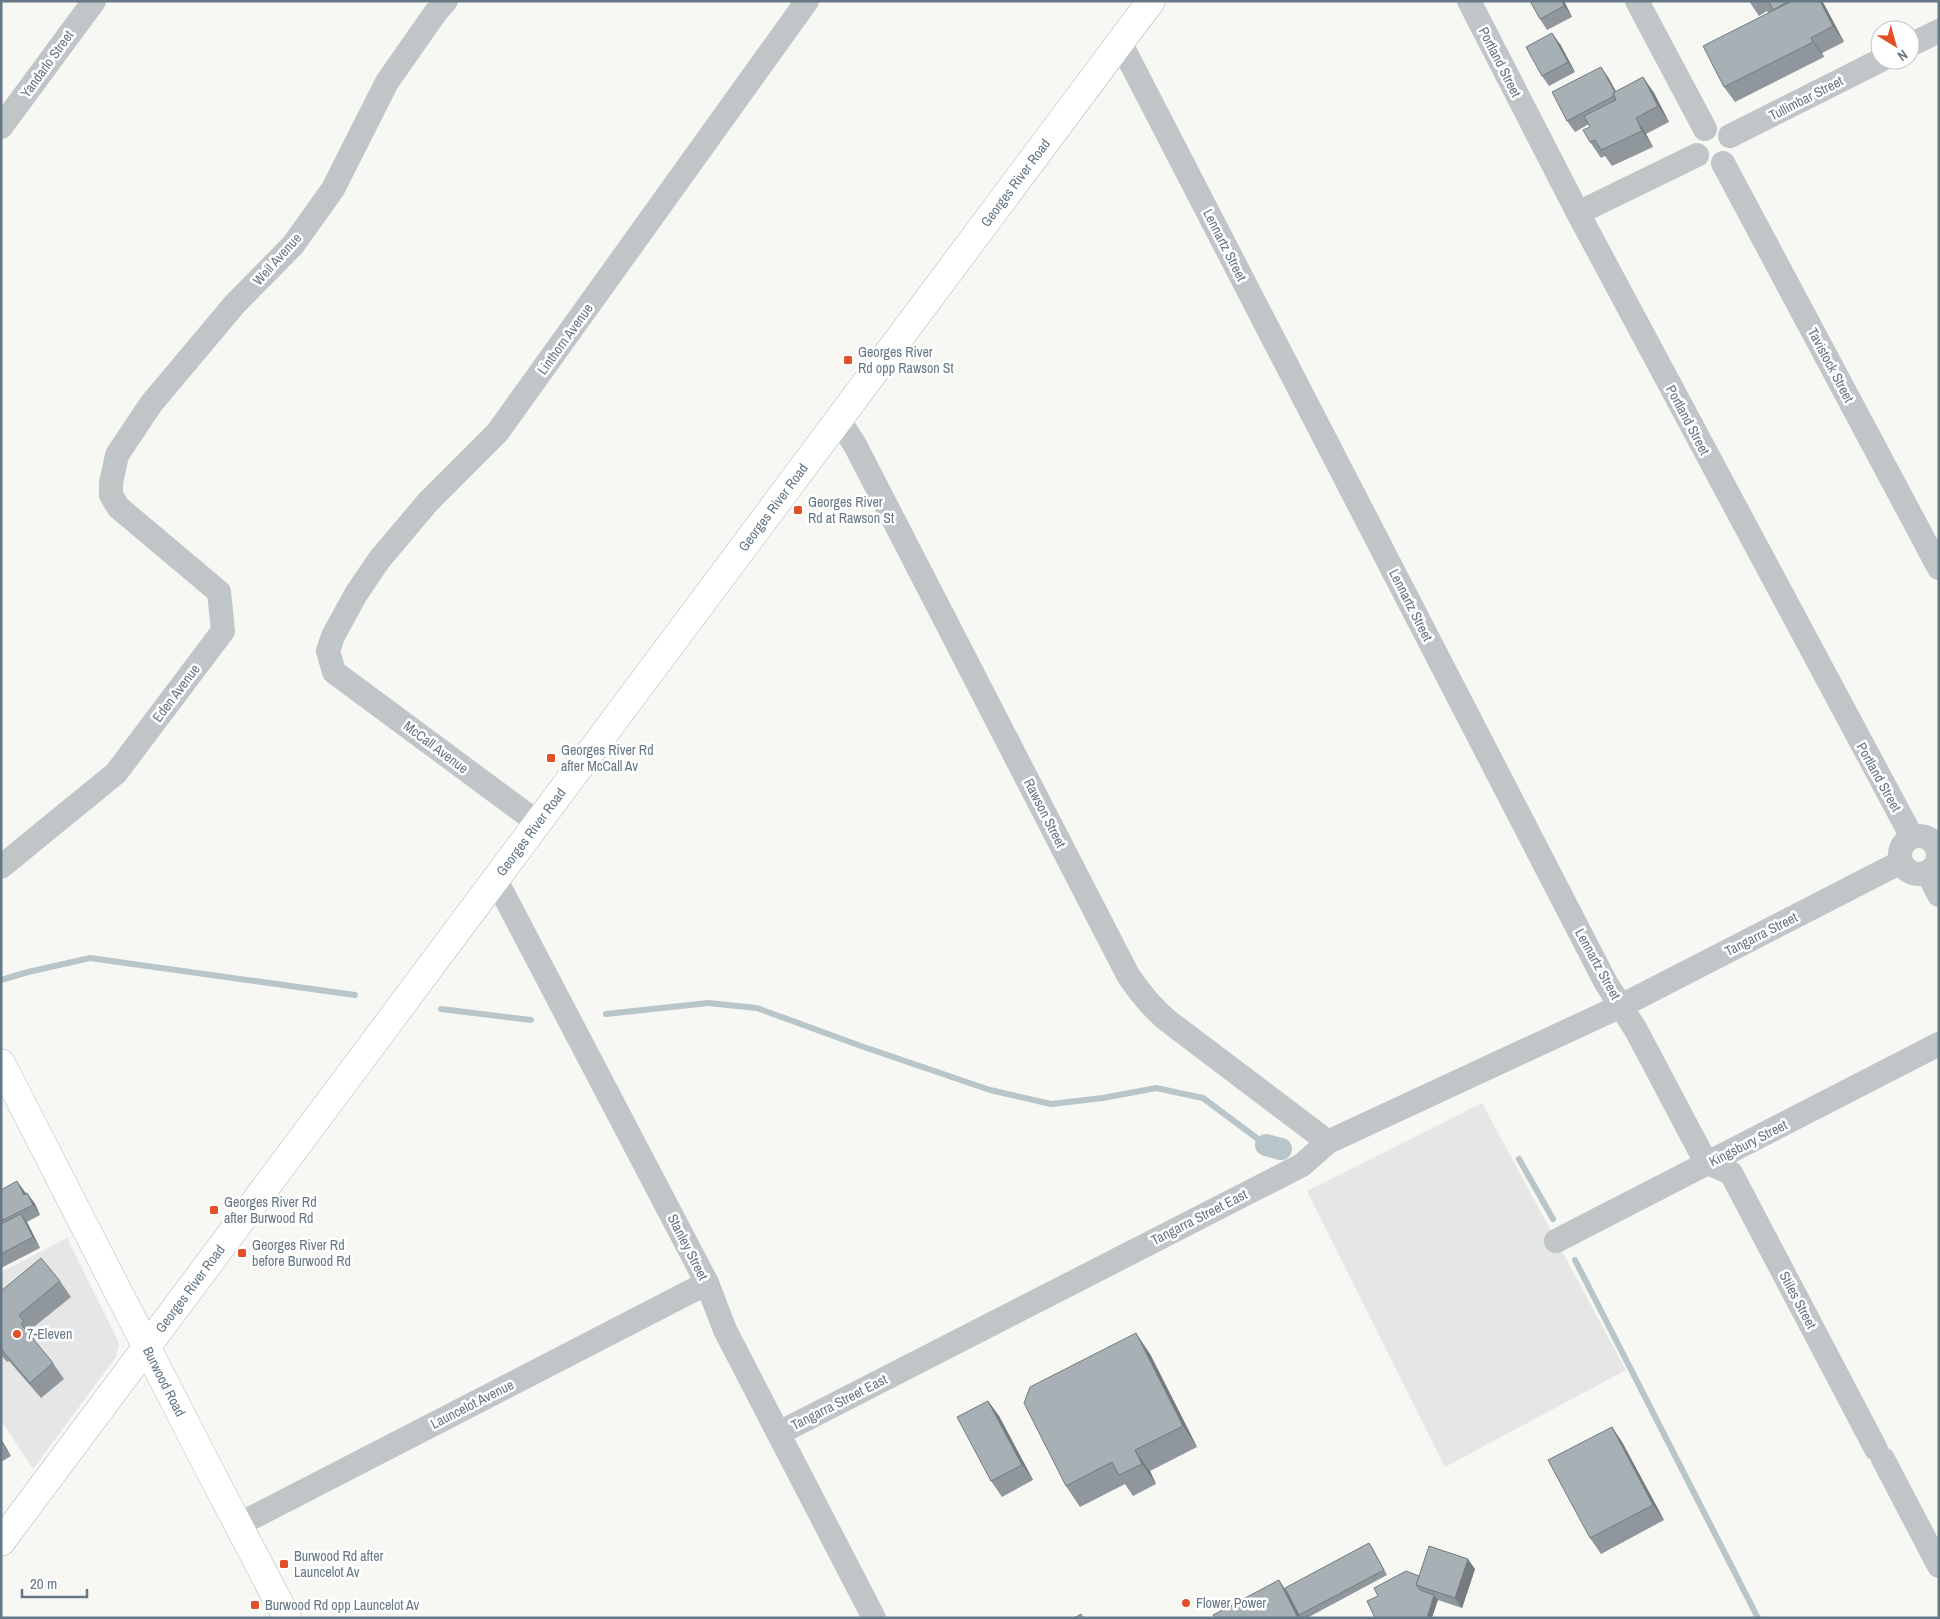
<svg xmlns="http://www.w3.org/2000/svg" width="1940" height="1619" viewBox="0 0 1940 1619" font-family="'Archivo Narrow',sans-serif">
<rect width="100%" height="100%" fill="#f7f7f4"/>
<g fill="#e5e6e5">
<polygon points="1482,1103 1626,1370 1445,1467 1307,1191"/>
<polygon points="67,1238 119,1343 116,1357 33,1469 1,1420 1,1272"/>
</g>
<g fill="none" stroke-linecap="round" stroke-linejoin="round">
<g stroke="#b8c5c9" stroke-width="6">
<polyline points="1,980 28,972 90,958 355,995"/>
<polyline points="441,1009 531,1020"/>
<polyline points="606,1014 708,1003 757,1008 861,1046 990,1090 1051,1104 1103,1098 1156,1088 1203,1098 1266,1145"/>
<polyline points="1519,1159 1553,1219"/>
<polyline points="1575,1260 1758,1618"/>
</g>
<polyline stroke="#b8c5c9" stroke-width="22" points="1266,1145 1281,1149"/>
<g stroke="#b3b9bd" stroke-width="29">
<g id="secondary">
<path id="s1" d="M1,1063L208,1467L287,1618"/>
</g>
</g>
<g stroke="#b2b7bb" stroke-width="29">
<g id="primary">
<path id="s2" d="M1,1542L1151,1"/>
</g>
</g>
<g stroke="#c0c5c8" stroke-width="24">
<polyline points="1469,1 1578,213 1912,837"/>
<polyline points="1637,1 1705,129"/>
<polyline points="1120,42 1606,983 1636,1030 1701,1153 1708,1163 1731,1173 1876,1449"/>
<polyline points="1910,45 1939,31"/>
<polyline points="1,127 94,1"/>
<polyline points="1730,136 1881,60"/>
<polyline points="1723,163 1939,568"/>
<polyline points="1578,213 1697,155"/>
<path d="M839,420L855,445L1128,975C1140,993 1151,1007 1168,1021L1328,1142"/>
<polyline points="538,823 334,672 328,651 333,636 356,594 379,560 427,503 497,433 807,1"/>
<circle cx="1919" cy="855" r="19"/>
<polyline points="1,867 116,773 223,631 219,592 118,507 111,495 111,483 117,455 151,404 234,305 293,245 333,189 387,82 436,12 446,1"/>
<polyline points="1927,872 1939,895"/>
<polyline points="496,880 707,1283 725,1330 874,1618"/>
<polyline points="1556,1241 1939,1044"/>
<polyline points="779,1433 1302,1165 1328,1142 1621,1006 1901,862"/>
<polyline points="1883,1459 1939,1566"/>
<polyline points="238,1525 707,1283"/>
</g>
<use href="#secondary" stroke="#fff" stroke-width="28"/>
<use href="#primary" stroke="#fff" stroke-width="28"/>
</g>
<g fill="#90979c">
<polygon points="1530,1 1564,1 1572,17 1547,30 1540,19"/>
<polygon points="1749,1 1822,1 1825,6 1844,42 1822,53 1824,57 1735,102 1724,87 1768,13 1767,11 1759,16"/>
<polygon points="1560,44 1575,72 1549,86 1542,76"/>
<polygon points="1608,77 1616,92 1643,77 1654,93 1669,122 1646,134 1653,147 1612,166 1605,156 1601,158 1590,142 1590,127 1589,124 1575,132 1567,121"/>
<polygon points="1,1187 2,1189 25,1192 26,1194 27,1193 35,1204 40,1215 27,1222 40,1248 1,1268"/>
<polygon points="60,1281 71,1297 30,1330 35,1338 33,1339 53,1363 64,1379 41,1398 9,1361 7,1362 1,1355 1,1291"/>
<polygon points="1150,1354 1197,1447 1150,1471 1156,1484 1133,1496 1125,1484 1080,1507 1066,1486"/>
<polygon points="988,1401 999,1416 1033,1480 1002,1497 991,1481"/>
<polygon points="1612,1427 1622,1442 1664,1520 1601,1554 1590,1538"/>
<polygon points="1,1439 11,1456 1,1462"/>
<polygon points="1369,1543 1387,1575 1307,1618 1215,1618 1289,1594"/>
<polygon points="1475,1569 1462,1608 1438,1600 1375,1618 1419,1576"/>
</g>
<g fill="#757b7f">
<polygon points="1562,1 1564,1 1572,17 1564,6"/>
<polygon points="1820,1 1822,1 1825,6 1844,42 1833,26"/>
<polygon points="1552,33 1560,44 1575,72 1568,62"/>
<polygon points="1811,38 1822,53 1824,57 1813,42"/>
<polygon points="1601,67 1608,77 1624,106 1616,95"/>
<polygon points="1643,77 1654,93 1669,122 1658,106"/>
<polygon points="1636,118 1646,134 1653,147 1642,131"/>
<polygon points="17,1181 25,1192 31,1205 24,1195"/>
<polygon points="27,1193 35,1204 40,1215 33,1205"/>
<polygon points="21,1214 28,1224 40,1248 33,1237"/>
<polygon points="1136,1333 1150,1354 1197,1447 1183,1426"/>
<polygon points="988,1401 999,1416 1033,1480 1022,1465"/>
<polygon points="1612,1427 1622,1442 1664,1520 1653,1505"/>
<polygon points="1,1439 11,1456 4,1446 1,1441"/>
<polygon points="1135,1450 1150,1471 1156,1484 1142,1464"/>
<polygon points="1369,1543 1373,1549 1387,1575 1384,1570"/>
<polygon points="1468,1559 1475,1569 1462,1608 1455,1598"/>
<polygon points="1279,1580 1293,1601 1301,1618 1298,1618"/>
<polygon points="1434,1595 1438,1600 1432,1618 1427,1618"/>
</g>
<g fill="#a7b0b5" stroke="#757b7f">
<polygon points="1530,1 1562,1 1564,6 1540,19"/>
<polygon points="1769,1 1789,1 1773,10"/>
<polygon points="1792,1 1820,1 1833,26 1811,38 1813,42 1724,87 1703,46"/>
<polygon points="1552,33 1568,62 1542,76 1526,47"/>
<polygon points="1601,67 1615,92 1613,93 1614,96 1567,121 1552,92"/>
<polygon points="1643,77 1658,106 1636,118 1642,131 1601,150 1595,140 1590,142 1583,130 1590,127 1584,116 1616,100 1613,93"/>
<polygon points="17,1181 24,1195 27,1193 33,1205 1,1221 1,1190"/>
<polygon points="21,1214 33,1237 1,1254 1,1224"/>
<polygon points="41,1258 60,1281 19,1315 24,1322 21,1324 53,1363 30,1383 1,1349 1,1291"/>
<polygon points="1136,1333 1183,1426 1135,1450 1142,1464 1119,1475 1112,1462 1066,1486 1024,1403 1030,1387"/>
<polygon points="988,1401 1022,1465 991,1481 957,1417"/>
<polygon points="1612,1427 1653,1505 1590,1538 1548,1460"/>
<polygon points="1369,1543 1384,1570 1299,1615 1285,1588"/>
<polygon points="1429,1546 1468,1559 1455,1598 1416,1585"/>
<polygon points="1406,1571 1419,1576 1416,1585 1420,1590 1434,1595 1427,1618 1375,1618 1367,1601 1378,1596 1374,1588"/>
<polygon points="1279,1580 1298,1618 1215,1618 1213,1615"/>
<polygon points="1081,1614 1083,1618 1074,1618"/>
</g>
<g fill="#e34f28" stroke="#fff" stroke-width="2">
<rect x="843" y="355" width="10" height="10" rx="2.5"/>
<rect x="793" y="505" width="10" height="10" rx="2.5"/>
<rect x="546" y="753" width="10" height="10" rx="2.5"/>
<rect x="209" y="1205" width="10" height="10" rx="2.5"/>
<rect x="237" y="1248" width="10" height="10" rx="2.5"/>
<circle cx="17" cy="1334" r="5"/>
<rect x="279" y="1559" width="10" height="10" rx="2.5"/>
<circle cx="1186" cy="1603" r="5"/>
<rect x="250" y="1600" width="10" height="10" rx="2.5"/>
</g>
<g text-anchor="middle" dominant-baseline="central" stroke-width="5" stroke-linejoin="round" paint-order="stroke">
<g font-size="14" fill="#667885" stroke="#fff">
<text transform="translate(1500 62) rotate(63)">Portland Street</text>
<text transform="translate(47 64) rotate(-54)">Yandarlo Street</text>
<text transform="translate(1806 98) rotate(-27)">Tullimbar Street</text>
<text stroke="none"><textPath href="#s2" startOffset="1696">Georges River Road</textPath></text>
<text transform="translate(1225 245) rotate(63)">Lennartz Street</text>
<text transform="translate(277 259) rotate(-48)">Weil Avenue</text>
<text transform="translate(565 339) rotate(-54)">Linthorn Avenue</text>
<text transform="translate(1831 365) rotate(62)">Tavistock Street</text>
<text transform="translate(1688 420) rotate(62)">Portland Street</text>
<text stroke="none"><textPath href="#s2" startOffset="1291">Georges River Road</textPath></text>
<text transform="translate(1411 605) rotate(63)">Lennartz Street</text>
<text transform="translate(176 693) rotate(-53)">Eden Avenue</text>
<text transform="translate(436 747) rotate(37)">McCall Avenue</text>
<text transform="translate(1879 777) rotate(61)">Portland Street</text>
<text transform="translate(1045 813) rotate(63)">Rawson Street</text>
<text stroke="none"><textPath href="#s2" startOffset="886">Georges River Road</textPath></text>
<text transform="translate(1761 934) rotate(-27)">Tangarra Street</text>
<text transform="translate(1598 964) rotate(61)">Lennartz Street</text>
<text transform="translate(1748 1143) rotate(-27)">Kingsbury Street</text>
<text transform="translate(1199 1217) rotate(-27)">Tangarra Street East</text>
<text transform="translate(688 1247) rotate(63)">Stanley Street</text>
<text stroke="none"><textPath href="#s2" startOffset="316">Georges River Road</textPath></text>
<text transform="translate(1798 1300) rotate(62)">Stiles Street</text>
<text stroke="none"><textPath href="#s1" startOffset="358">Burwood Road</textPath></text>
<text transform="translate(839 1402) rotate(-27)">Tangarra Street East</text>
<text transform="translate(472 1404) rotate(-27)">Launcelot Avenue</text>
</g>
<g font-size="14" fill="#667885" stroke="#fff" text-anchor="start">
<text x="858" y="352">Georges River<tspan x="858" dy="16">Rd opp Rawson St</tspan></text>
<text x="808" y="502">Georges River<tspan x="808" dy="16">Rd at Rawson St</tspan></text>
<text x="561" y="750">Georges River Rd<tspan x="561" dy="16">after McCall Av</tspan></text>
<text x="224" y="1202">Georges River Rd<tspan x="224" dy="16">after Burwood Rd</tspan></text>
<text x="252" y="1245">Georges River Rd<tspan x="252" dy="16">before Burwood Rd</tspan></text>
<text x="27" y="1334">7-Eleven</text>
<text x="294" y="1556">Burwood Rd after<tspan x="294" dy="16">Launcelot Av</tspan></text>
<text x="1196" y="1603">Flower Power</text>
<text x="265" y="1605">Burwood Rd opp Launcelot Av</text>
</g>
</g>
<rect width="1940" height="1619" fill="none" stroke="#667885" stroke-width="5"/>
<g transform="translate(1895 45) rotate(143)"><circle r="24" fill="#ffffff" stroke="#c2c9ce"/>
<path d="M0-4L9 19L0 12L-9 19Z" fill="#e34f28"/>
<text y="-8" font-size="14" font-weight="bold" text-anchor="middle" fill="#667885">N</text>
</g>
<path d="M22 1589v8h65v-8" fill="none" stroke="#667885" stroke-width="2.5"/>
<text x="30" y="1589" font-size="15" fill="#667885" stroke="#ffffff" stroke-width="4" paint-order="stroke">20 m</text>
</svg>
